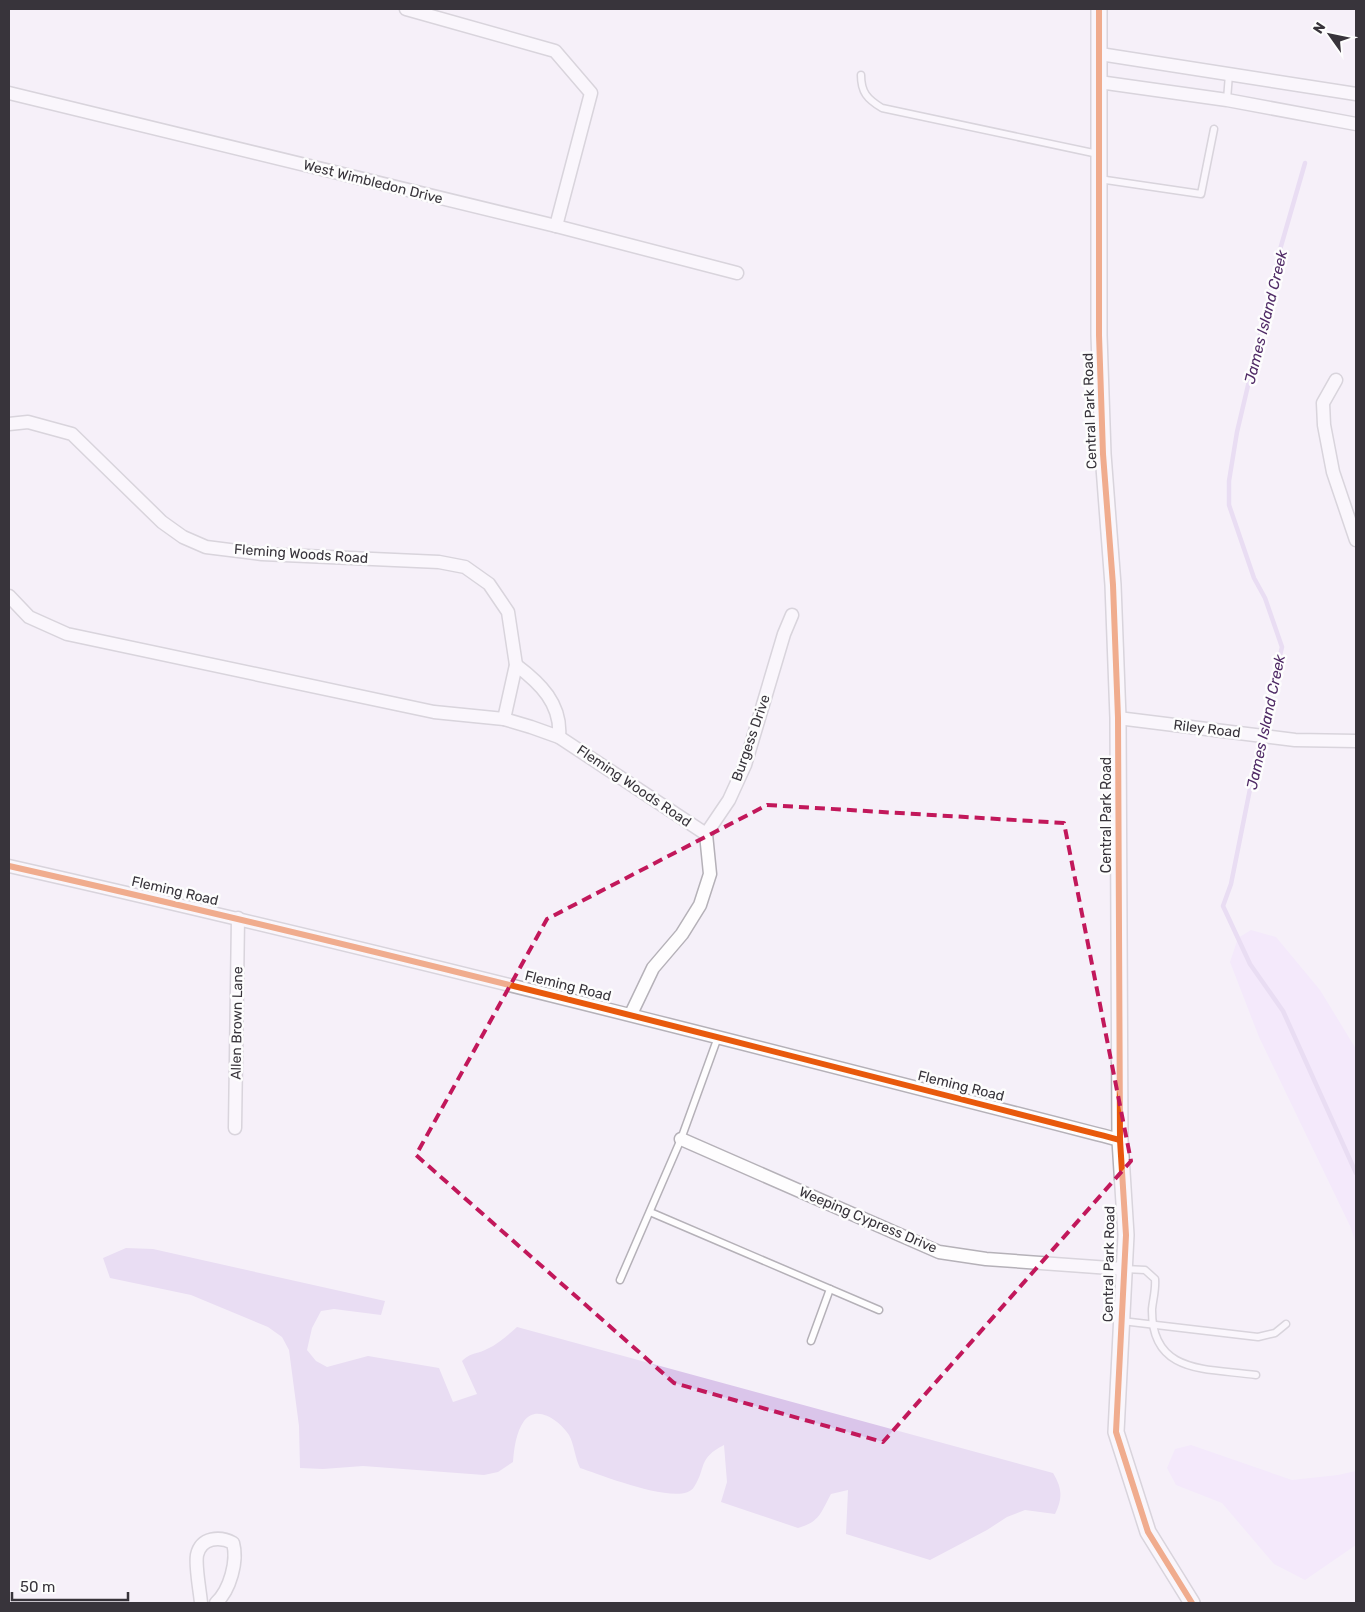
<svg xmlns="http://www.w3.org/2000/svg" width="1365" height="1612" viewBox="0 0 1365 1612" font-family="Rubik,sans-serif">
<rect width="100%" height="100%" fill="#f5f0f9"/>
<g fill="#f1e0fc">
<polygon points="1251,930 1276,937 1320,990 1356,1049 1356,1245 1351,1228 1259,1037 1230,962 1238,938"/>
<polygon points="1191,1445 1292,1480 1338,1475 1356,1471 1356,1545 1305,1580 1274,1564 1222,1503 1176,1485 1167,1468 1175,1449"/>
</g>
<path fill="#dac5ea" d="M126,1248L153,1249L385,1301L381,1315L334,1309L321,1311L312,1328L307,1350L316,1361L327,1367L368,1356L439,1368L453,1402L477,1394L462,1361C473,1351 476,1355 487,1349C498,1344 508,1335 517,1327L1053,1473C1062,1488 1063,1498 1055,1514L1025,1510L1007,1517L987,1530L930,1560L846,1534L848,1490L831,1494C821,1512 820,1522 798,1528L721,1502L727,1482L724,1445C697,1459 707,1467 694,1487C682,1508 599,1474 580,1468C575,1458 574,1444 569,1435C561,1422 537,1403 524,1421C516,1432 514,1449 513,1462L498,1472L484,1475L363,1466L323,1469L300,1468L299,1426L289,1350L282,1337L268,1327L191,1295L110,1278L103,1258Z"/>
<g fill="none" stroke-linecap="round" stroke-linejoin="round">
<polyline stroke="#dac5ea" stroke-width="4.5" points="1305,163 1281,246 1237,432 1229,481 1229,505 1254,578 1265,598 1282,647 1257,754 1231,884 1223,906 1250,964 1283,1011 1356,1173"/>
<g stroke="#b5b1b8" stroke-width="9">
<g id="service">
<path d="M861,75C861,92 867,99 882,108L1098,154"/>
<polyline points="1227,100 1229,74"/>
<polyline points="1099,179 1201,194 1214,129"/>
<polyline points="650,1212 879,1310"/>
<path d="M1125,1269L1145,1270L1155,1279C1156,1289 1153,1299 1152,1309C1151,1375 1207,1368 1256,1375"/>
<polyline points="620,1280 681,1139 718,1037"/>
<polyline points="1122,1321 1258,1337 1275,1333 1286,1324"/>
<polyline points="811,1341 830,1289"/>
</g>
</g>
<g stroke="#b5b1b8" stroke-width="15">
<g id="minor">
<polyline points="406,9 555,51 591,93 556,226"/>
<polyline points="1100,54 1356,94"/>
<polyline points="1099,82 1227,100 1356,124"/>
<polyline points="9,93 556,226 737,273"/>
<polyline points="1336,380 1323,403 1324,425 1333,472 1356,540"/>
<polyline points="9,424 28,422 72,434 162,522 183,537 206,547 262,554 439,562 465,567 489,584 508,612 516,665 504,719"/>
<polyline points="9,596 29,617 67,634 434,712 504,719 531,727 559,737 706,834"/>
<path d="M516,665C540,683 562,704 559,737"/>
<polyline points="1118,718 1295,740 1356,741"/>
<path d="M9,866C381,950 750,1045 1120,1140"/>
<polyline points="631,1014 653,968 682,934 700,905 710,874 706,834 729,800 745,765 784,634 792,615"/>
<polyline points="235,1128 238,918"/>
<polyline points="681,1139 939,1252 986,1259 1124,1269"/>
<path d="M201,1603C200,1591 195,1566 197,1555C201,1537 220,1536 233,1543C238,1561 230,1590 216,1603"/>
</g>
</g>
<g stroke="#b5b1b8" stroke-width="18">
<polyline id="tertiary" points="1099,9 1099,335 1103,454 1113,585 1118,718 1120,1140 1126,1235 1116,1432 1148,1532 1192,1603"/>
</g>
<use href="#service" stroke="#fefdfe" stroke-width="6"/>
<use href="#minor" stroke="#fefdfe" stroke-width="12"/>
<use href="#tertiary" stroke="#fefdfe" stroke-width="15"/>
<g stroke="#fdfdfd" stroke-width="9">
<g id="cycleway">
<polyline points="1099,9 1099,335 1103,454 1113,585 1118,718 1120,1140 1126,1235 1116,1432 1148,1532 1192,1603"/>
<path d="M9,866C381,950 750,1045 1120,1140"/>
</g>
</g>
<use href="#cycleway" stroke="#e8590c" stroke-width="6"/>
</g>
<path d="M0 0H1365V1612H0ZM767,805L1064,823L1131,1161L883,1442L674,1383L416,1155L547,919Z" fill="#f5f0f9" fill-opacity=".55" fill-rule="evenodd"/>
<path fill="none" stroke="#c2185b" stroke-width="4" stroke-dasharray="10 6" stroke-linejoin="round" d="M767,805L1064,823L1131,1161L883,1442L674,1383L416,1155L547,919Z"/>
<g text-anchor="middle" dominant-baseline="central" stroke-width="5" stroke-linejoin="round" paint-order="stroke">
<g font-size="14" fill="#38343b" stroke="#fdfdfd">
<text transform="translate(373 182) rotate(14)">West Wimbledon Drive</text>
<text transform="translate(1090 411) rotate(-92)">Central Park Road</text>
<text transform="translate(301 554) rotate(4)">Fleming Woods Road</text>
<text transform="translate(1207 729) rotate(7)">Riley Road</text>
<text transform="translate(751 738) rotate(-71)">Burgess Drive</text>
<text transform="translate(634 786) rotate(34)">Fleming Woods Road</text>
<text transform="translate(1106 815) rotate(-90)">Central Park Road</text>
<text transform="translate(175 891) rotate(13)">Fleming Road</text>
<text transform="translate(568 986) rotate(14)">Fleming Road</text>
<text transform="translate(237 1023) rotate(-89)">Allen Brown Lane</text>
<text transform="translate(961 1086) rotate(14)">Fleming Road</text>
<text transform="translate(868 1220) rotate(23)">Weeping Cypress Drive</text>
<text transform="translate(1109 1264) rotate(-89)">Central Park Road</text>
</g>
<g font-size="15" font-style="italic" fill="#502b66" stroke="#fdfdfd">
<text transform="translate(1266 317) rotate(-76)">James Island Creek</text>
<text transform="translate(1266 722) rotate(-78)">James Island Creek</text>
</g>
</g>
<rect width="1365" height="1612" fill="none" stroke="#38343b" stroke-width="20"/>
<g transform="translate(1330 35) rotate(303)" stroke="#fdfdfd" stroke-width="4" paint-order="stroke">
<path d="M0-4L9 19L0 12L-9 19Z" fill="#38343b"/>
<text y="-8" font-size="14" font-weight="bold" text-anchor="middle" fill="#38343b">N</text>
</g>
<path d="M12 1592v8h116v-8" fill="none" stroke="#38343b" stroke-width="2.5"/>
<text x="20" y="1592" font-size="15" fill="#38343b" stroke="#fdfdfd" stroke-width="4" paint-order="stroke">50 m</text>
</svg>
